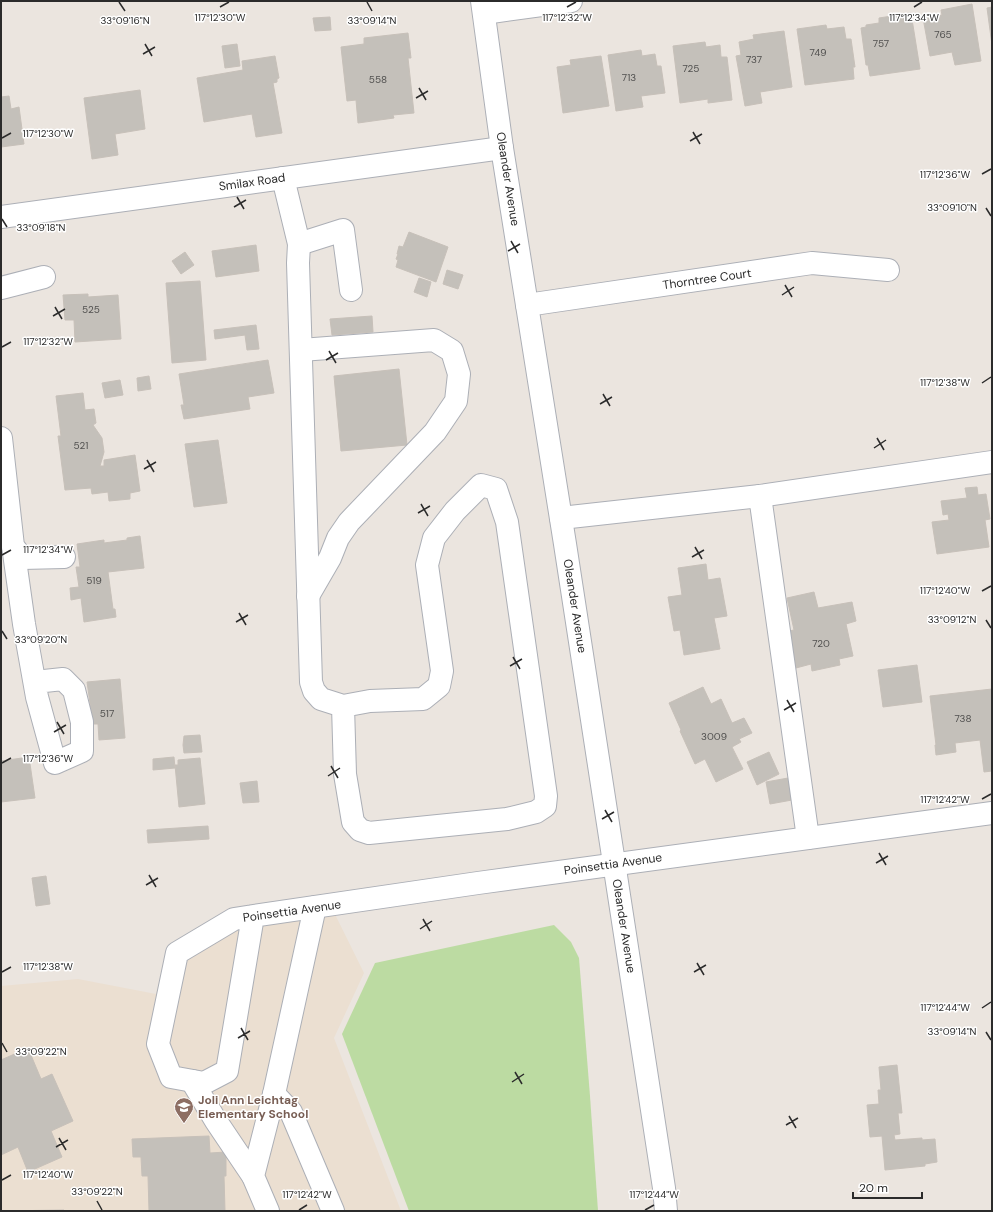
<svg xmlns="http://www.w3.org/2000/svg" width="993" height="1212" viewBox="0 0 993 1212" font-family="'DM Sans',sans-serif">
<rect width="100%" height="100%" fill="#ebe5df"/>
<polygon fill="#ebdfd1" points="326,896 364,973 334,1038 401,1211 1,1211 1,986 78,979 156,994 167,950"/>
<polygon fill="#bcdba2" points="554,925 571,942 579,958 590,1096 598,1211 409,1211 342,1034 375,963"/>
<g fill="#c4c0ba" stroke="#c7c0b9">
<polygon points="972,4 981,61 955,65 952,52 930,56 923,18 942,15 941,10"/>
<polygon points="992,7 992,45 987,8"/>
<polygon points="911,13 920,69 870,76 868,65 866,65 861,28 866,27 866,25 879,23 879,18"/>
<polygon points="330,17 331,30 315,31 313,18"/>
<polygon points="826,25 827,29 844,27 846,39 851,39 855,67 853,67 854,79 805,85 797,29"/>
<polygon points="784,31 792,87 760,92 762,103 745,106 736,56 741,55 739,42 754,39 753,35"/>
<polygon points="408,33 411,58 408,58 414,113 393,115 394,118 358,123 356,100 347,101 341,47 364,44 364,38"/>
<polygon points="705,42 706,47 720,45 721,57 727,57 732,100 708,103 708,99 680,103 673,46"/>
<polygon points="237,44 240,66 225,68 222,46"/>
<polygon points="641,50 642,56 655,54 657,66 661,66 665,93 641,96 643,107 616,111 608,55"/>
<polygon points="275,56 279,78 277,79 277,82 273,83 282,133 256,137 252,114 204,122 197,78 243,70 242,61"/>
<polygon points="601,56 609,106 563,113 557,67 571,65 570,60"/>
<polygon points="140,90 145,129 115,134 118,155 92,159 84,98"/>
<polygon points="9,96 11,109 19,107 24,144 1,147 1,97"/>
<polygon points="409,232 448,247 436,282 396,267 398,260 396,259 398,254 397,254 399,246 403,247"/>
<polygon points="256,245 259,271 216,277 212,251"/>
<polygon points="185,252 194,265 181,274 172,261"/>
<polygon points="447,270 463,275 458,289 443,284"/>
<polygon points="419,278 431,282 427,297 414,292"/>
<polygon points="200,281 206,360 172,363 166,283"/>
<polygon points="88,294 88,297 118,295 121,339 75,342 74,320 65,320 63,295"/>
<polygon points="372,316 373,332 332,335 330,319"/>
<polygon points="256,325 259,349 247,350 245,335 215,339 214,330"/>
<polygon points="268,360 274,393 248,397 250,409 184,419 181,405 184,405 179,374"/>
<polygon points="399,369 407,445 341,451 334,376"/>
<polygon points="149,376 151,389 138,391 137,378"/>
<polygon points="120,380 123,395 105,398 102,383"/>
<polygon points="83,393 85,410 94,409 96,423 93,425 102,438 104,452 100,466 104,466 104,460 135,455 140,491 130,493 130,499 109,501 108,492 92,494 91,488 65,490 58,436 61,436 56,396"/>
<polygon points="218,440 227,503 194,507 185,444"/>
<polygon points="977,487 978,495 986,494 990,519 985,520 989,547 937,554 932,522 949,520 948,514 943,515 941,501 967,498 965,488"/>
<polygon points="140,536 144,568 108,572 113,609 115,609 116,617 84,622 81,598 71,600 70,588 79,587 76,567 80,567 77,544 104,540 104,543 127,540 127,538"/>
<polygon points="706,564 708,580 720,578 727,616 714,618 720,649 684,655 680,630 674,631 668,597 682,595 678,568"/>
<polygon points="814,592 818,608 852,602 856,621 846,624 853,656 839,659 840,665 812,671 811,664 796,668 789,631 794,630 787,598"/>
<polygon points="917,665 922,702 883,707 878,670"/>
<polygon points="120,679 125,738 99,740 98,724 93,724 87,682"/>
<polygon points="703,687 711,704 721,699 732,723 744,718 752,733 739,739 741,742 732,747 743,769 716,782 705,759 695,764 680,731 681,730 669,703"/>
<polygon points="992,689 992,771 984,772 980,740 955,743 956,752 936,755 935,745 936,745 930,696"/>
<polygon points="200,735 202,752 184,753 183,745 184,736"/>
<polygon points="769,752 779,774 757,785 747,762"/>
<polygon points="29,757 35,798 1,802 1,761"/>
<polygon points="174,757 175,768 153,770 153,759"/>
<polygon points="200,758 205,804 179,807 175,765 178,765 178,760"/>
<polygon points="788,778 792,800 770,804 766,782"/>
<polygon points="257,781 259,802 243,803 240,783"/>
<polygon points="208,826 209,839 148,843 147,830"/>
<polygon points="46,876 50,904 36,906 32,878"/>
<polygon points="28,1048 41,1079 52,1074 73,1121 51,1131 62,1157 28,1172 18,1147 1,1155 1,1060"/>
<polygon points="897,1065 902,1113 898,1113 900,1134 894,1135 895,1140 922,1138 922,1140 935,1139 937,1162 925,1164 925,1166 885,1170 882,1136 870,1137 867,1105 879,1104 878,1090 881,1090 879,1067"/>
<polygon points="209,1136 210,1153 226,1152 226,1176 224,1176 225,1211 149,1211 148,1176 142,1176 141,1157 133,1157 132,1139"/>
<polygon points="64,1210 64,1211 1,1211"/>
</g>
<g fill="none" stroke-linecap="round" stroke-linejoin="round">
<g stroke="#acafb6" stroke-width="24">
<g id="minor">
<polyline points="482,1 502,148 565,544 664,1188 666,1211"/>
<polyline points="484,13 571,1"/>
<polyline points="283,178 299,244 343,230 351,290"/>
<polyline points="1,217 502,148"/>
<polyline points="299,244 298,263 311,682 314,691 321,699 343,706 370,701 423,699 439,686 442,671 427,565 434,538 455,511 481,485 496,489 507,522 546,796 545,806 536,812 507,819 369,833 360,830 353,822 345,774 343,706"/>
<polyline points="1,288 44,277"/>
<polyline points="527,305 812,263 888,270"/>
<polyline points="301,350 434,340 452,351 459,374 456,401 435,432 349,522 338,538 330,558 308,596"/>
<polyline points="1,438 13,546 22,558 64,557"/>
<polyline points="760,496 992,462"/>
<polyline points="561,518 760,496 808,838"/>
<polyline points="13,546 24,624 37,697 55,763 82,751 82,722 74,690 63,679 35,682"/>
<polyline points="315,907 274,1094 291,1112 333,1211"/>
<polyline points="253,916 227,1071 204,1083 171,1077 158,1044 177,953 234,919 253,916 478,883 992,813"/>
<polyline points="192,1081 216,1121 253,1176"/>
<polyline points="268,1211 253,1176 274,1094"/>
</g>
</g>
<use href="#minor" stroke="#fff" stroke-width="22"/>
</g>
<path fill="none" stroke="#2b2b2b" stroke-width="1.5" d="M119,2L125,11M367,2L372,11M220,7L229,2M567,7L576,2M914,7L922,2M145,44L152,56M143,54L155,47M419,88L426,100M416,98L428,91M693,132L700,144M2,138L11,133M690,141L702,134M982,174L991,169M237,197L244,209M234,207L246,200M986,208L991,216M2,219L7,227M511,241L518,253M508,251L520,244M785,285L792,297M782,295L794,287M55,307L62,319M53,316L65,309M2,347L11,342M329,351L336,363M326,360L338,353M982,383L991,377M603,394L610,406M600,404L612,397M877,438L884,450M874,448L886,440M147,460L154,472M144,469L156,462M421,504L428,516M418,513L430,506M695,547L702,559M2,555L11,550M692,557L704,550M982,591L991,586M239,613L246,625M986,620L991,628M236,622L248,615M2,631L7,639M513,657L520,669M510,666L522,659M787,700L794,712M784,710L796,703M57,722L64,734M54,732L66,725M2,763L11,758M331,766L338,778M328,776L340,768M982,799L991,794M605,810L612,822M602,819L614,812M879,853L886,865M876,863L888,856M149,875L156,887M146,885L158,878M423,919L430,931M420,929L432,921M697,963L704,975M2,972L11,967M694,972L706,965M982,1008L991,1002M241,1028L248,1040M986,1032L991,1040M238,1038L250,1031M2,1043L7,1052M515,1072L522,1084M512,1082L524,1074M789,1116L796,1128M786,1125L798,1118M59,1138L66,1150M56,1147L68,1140M2,1180L11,1175M97,1201L102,1210M299,1210L307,1205M645,1210L654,1205"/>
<defs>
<g id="school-pin" transform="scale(1)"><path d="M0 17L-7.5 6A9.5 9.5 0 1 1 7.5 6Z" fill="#8d6e63" stroke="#fff"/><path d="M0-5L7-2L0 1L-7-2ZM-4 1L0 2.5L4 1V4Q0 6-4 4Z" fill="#fff"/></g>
</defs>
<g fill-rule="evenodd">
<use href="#school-pin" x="184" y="1107"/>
</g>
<g text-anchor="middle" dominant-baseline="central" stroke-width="3" stroke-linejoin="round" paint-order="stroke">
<g font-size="10" fill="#51504f">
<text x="943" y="34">765</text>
<text x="881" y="43">757</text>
<text x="818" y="52">749</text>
<text x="754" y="59">737</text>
<text x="691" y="68">725</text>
<text x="629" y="77">713</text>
<text x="378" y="79">558</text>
<text x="91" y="309">525</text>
<text x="81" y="445">521</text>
<text x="94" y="580">519</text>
<text x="821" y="643">720</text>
<text x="107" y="713">517</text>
<text x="963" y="718">738</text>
<text x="714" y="736">3009</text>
</g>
<g font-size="12" fill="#2b2b2b" stroke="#fff">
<text transform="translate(508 179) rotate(81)">Oleander Avenue</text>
<text transform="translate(252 182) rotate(-8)">Smilax Road</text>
<text transform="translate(707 279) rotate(-8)">Thorntree Court</text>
<text transform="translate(575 606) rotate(81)">Oleander Avenue</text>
<text transform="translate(613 864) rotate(-8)">Poinsettia Avenue</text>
<text transform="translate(292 911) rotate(-8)">Poinsettia Avenue</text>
<text transform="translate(624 926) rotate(81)">Oleander Avenue</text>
</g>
<g font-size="12" font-weight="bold" fill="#785e54" stroke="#fff" text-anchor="start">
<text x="198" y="1100">Joli Ann Leichtag<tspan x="198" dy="14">Elementary School</tspan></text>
</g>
</g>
<g font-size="10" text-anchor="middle" fill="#2b2b2b" stroke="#fff" stroke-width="3" stroke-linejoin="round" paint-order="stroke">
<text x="220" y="21">117°12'30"W</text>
<text x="567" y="21">117°12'32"W</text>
<text x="914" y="21">117°12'34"W</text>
<text x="125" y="24">33°09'16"N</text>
<text x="372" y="24">33°09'14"N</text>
<text x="48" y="137">117°12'30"W</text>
<text x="945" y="178">117°12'36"W</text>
<text x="952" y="211">33°09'10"N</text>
<text x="41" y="231">33°09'18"N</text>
<text x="48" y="345">117°12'32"W</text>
<text x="945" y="386">117°12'38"W</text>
<text x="48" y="553">117°12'34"W</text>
<text x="945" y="594">117°12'40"W</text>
<text x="952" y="623">33°09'12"N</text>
<text x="41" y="643">33°09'20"N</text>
<text x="48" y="762">117°12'36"W</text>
<text x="945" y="803">117°12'42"W</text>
<text x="48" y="970">117°12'38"W</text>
<text x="945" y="1011">117°12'44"W</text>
<text x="952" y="1035">33°09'14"N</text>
<text x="41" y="1055">33°09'22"N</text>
<text x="48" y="1178">117°12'40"W</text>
<text x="97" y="1195">33°09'22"N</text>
<text x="307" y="1198">117°12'42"W</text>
<text x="654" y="1198">117°12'44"W</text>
</g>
<rect width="993" height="1212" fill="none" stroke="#2b2b2b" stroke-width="4"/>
<path d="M853 1192v6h69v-6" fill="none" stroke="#2b2b2b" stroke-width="2"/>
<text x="859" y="1192" font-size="12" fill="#2b2b2b" stroke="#ffffff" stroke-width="3" paint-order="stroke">20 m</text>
</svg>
